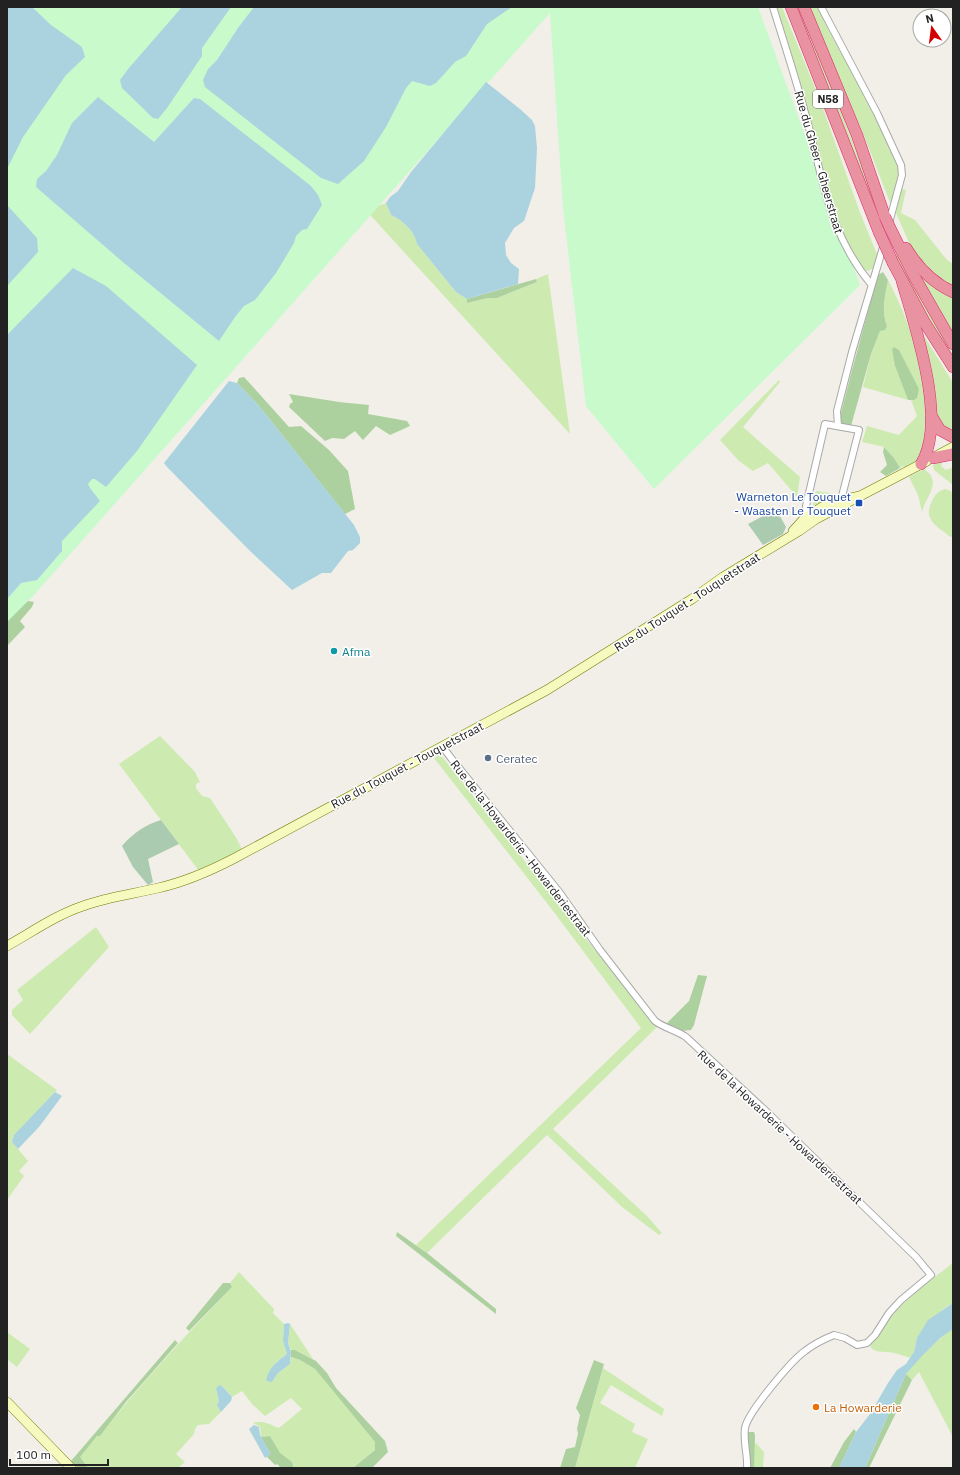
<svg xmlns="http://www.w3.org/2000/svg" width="960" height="1475" viewBox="0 0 960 1475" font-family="'IBM Plex Sans',sans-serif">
<rect width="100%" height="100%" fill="#f2efe9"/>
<g fill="#cdebb0">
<path d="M775,7H782L820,100L859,210L878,257C876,265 875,268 868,271L862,268L855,260L836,223Z"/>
<polygon points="793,7 799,7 845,122 884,227 881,230"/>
<path d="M810,7H818L829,31L873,111L899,165C900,179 895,192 891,205L861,128L843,89Z"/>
<polygon points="902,189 906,190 901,213 915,220 947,260 953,264 953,287 936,277 915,256 896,213"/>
<path d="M373,196L381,205L386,203L391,215C403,220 415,232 417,244L456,292L467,299V303L488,298H497L537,282L536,279L548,274L570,434L362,206Z"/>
<polygon points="897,254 926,309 953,354 953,362 894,256"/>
<polygon points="914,265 953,295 953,336"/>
<path d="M888,280C910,322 922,361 926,408C927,417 929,429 927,438C925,445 922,452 920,459L904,467L903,466L900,468L894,458L884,447L862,442L867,426L899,435L917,416L911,400H914L919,389L915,384L895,366L908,400L863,387L871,354L880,331L887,326C881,312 885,295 888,280Z"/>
<polygon points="915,321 953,383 953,435 937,423"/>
<polygon points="779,380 780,382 743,427 800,477 797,497 768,463 753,471 739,461 720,440"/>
<polygon points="941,462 942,463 941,466 946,470 953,467 953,485 934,470 933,465"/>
<path d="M924,469C943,482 926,496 922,512L918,495L909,477Z"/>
<path d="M945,489L951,491L953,497V536L951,537C938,527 922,520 932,501C935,495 938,491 945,489Z"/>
<polygon points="817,491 835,494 813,506 815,492"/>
<polygon points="160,736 195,772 200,782 196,784 196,788 202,796 210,798 237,839 242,850 199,871 119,764"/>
<polygon points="440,754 652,1022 658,1026 553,1129 647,1216 662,1233 659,1235 622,1207 547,1135 427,1253 416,1245 641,1028 550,907 434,758"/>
<polygon points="96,927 109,947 30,1034 12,1015 12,1010 23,1000 17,990"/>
<polygon points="7,1054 57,1090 14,1136 12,1142 28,1161 19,1171 24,1176 7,1200"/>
<path d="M953,1263V1303L942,1310L917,1338L914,1352L910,1358C905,1356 899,1354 894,1353C886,1351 874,1354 870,1346C872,1339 877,1333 882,1328C901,1302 927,1283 953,1263Z"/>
<path d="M239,1272L274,1309L273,1313L284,1324L283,1341L287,1354L276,1362L272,1382L278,1373L290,1364L291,1357L300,1360L315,1369L375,1442V1450L353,1468H294L292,1462L280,1454L270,1436L261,1437L260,1427L253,1423C262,1419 271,1425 279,1428L302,1409L291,1398L265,1416L252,1404L242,1391L232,1397L221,1385L216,1390L219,1401L217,1405L221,1412L209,1424L198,1425L195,1429L194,1434L176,1454L185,1462L178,1468H88L79,1457L97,1436H100C141,1383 186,1335 232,1287L230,1283Z"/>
<polygon points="290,1324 313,1359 295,1350 291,1350 288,1343"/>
<path d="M953,1329V1437L919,1372L912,1380L906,1374C918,1359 937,1338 953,1329Z"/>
<polygon points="7,1332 30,1349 17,1367 7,1359"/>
<polygon points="603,1368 664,1409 662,1416 611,1385 600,1403 635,1424 632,1432 648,1439 635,1468 575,1468"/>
<polygon points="756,1443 764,1452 763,1468 754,1467 754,1444"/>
</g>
<g fill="#add19e">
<path d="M883,272L888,280C885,295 881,312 887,326L885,330L880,331L871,354L851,426L840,424L841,413L852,370L878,275Z"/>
<polygon points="536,279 537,282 497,298 488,298 467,303 467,299"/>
<polygon points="894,347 899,350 919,389 917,398 914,400 908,400 895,366 892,349"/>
<polygon points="244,377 289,427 301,426 329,450 348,471 355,509 345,514 259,406 237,383 239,378"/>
<polygon points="289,394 339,402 369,405 368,414 407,421 410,426 390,435 376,426 363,440 355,431 344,439 332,438 325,441 289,407 290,404 293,402"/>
<polygon points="884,447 894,458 900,468 886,476 880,472 887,465 883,452"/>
<polygon points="29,601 34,602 32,607 20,621 25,627 7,646 7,609 8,607"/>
<polygon points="698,975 707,976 694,1025 691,1030 681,1031 664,1026 689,1001"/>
<polygon points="397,1232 427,1253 496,1309 496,1314 396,1236"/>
<polygon points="223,1283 230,1283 232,1287 189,1331 186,1328"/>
<polygon points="175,1340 178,1343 126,1402 100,1436 97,1436 80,1457 88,1468 78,1468 71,1461"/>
<polygon points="291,1350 295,1350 316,1361 327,1373 336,1388 385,1441 388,1452 372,1468 353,1468 375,1450 375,1442 315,1369 300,1360 291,1357"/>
<polygon points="594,1360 604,1364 575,1468 560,1468 566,1449 575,1447 578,1433 577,1429 580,1415 576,1408"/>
<polygon points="906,1374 912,1380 869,1468 865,1468"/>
<polygon points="854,1429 856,1432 839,1468 830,1468 844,1442"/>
<polygon points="748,1432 754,1432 755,1435 754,1467 749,1467 747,1440"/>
<polygon points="270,1436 280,1453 292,1462 294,1468 281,1468 277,1464 275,1465 267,1457 270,1453 261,1437"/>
</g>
<g fill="#aacbaf">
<polygon points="776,509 786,527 783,534 763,545 748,524"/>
<path d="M161,820L179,844L148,859L153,882L148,885L133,867L122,846C133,833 145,825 161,820Z"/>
</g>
<polygon fill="#c8facc" points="7,7 758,7 860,285 654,489 586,406 563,208 550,13 33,596 7,622"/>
<g fill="#aad3df">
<polygon points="7,7 32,7 51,25 82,47 85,57 66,75 23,137 7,169"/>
<polygon points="182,7 231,7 202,48 202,56 167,108 158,119 153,118 122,88 120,80 129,68"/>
<polygon points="254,7 512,7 487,24 466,56 455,62 436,83 430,86 412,81 406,88 386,127 364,161 338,184 321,178 205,87 203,80 208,69 217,60 238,28"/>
<path d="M486,82L520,109L532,120L535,126L537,148L535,188L524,221L514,228L505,243L506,255L511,263L519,269L518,284L467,299L456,292L417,244C415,232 403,220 391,215L386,203L390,197L398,191L411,172Z"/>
<polygon points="98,97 154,142 194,98 200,99 311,186 318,195 322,205 307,229 302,230 296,236 294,243 276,273 255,300 244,306 235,317 219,341 124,263 36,187 37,179 46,171 57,155 72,123"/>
<polygon points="7,205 37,238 38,252 7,286"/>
<polygon points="73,268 106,286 197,365 137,451 106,487 95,479 92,479 88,484 90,488 100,501 62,541 62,551 37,580 21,583 8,598 8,607 7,609 7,335"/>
<polygon points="229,381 237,383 259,406 354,525 360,537 360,543 353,550 348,551 331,573 322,573 292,590 250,551 167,467 164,463"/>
<polygon points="55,1092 62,1096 39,1127 18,1149 12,1142 14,1135"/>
<polygon points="953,1303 953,1329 940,1338 922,1356 906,1374 865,1468 839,1468 856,1432 870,1414 888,1383 897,1370 906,1364 914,1352 917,1338 928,1320"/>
<path d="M288,1323L290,1324L288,1343L291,1352L290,1364L278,1373L272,1382H270L266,1380C269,1368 277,1361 287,1354L283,1341L284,1324Z"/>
<polygon points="221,1385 232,1397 231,1401 221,1412 217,1405 219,1401 216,1389 218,1386"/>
<polygon points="254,1425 259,1427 260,1435 271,1454 265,1458 249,1429"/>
</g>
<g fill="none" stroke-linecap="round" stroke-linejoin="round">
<g stroke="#a9a9a9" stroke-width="8">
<g id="street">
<path d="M773,7C785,46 798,85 808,124C824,184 830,235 871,284"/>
<polyline points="821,7 877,113 901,165 902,175 889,223"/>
<polyline points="838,426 837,411 852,352 884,244"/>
<polyline points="811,517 807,513 806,506 825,424 859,430 841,500"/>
<path d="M442,746L451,758L560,893L600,950L655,1021C664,1028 676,1030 686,1037L768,1113L849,1192L916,1257L931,1275L901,1300L889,1313L875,1335L867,1343L857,1345L845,1338L834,1335C824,1339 814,1344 805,1351C791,1361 748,1412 745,1428C743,1442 748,1455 747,1468"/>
</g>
</g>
<g stroke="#707d05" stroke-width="10">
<g id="secondary">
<polyline points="938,455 953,447"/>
<polyline points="793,531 804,519 822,507 837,501 860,496 927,461"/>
<path d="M7,946C32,932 56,915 83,906C107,897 133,894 158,888C185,882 210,871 235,858L547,690L692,599L723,577L799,531L816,519L860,496"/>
<polyline points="7,1402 71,1468"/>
</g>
</g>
<g stroke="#dc2a67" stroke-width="12">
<g id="highway">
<polyline points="791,7 879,232"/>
<polyline points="804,7 857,135 885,217"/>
<polyline points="890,228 914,276 953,344"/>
<path d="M906,248C917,266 933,283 953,292"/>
<polyline points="893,263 925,323 953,367"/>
<path d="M902,281C915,327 948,421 921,464"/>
<polyline points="931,415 940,430 953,437"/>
<polyline points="933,458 953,454"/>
</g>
</g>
<use href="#street" stroke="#fff" stroke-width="6"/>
<use href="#secondary" stroke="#f7fabf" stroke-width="9"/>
<use href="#highway" stroke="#e892a2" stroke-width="11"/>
<g stroke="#dc2a67" stroke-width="12" stroke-linecap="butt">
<g id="highway-bridge">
<polyline points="885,217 890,228"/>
<polyline points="879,232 893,263"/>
</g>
</g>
<use href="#highway-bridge" stroke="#e892a2" stroke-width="11"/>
</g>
<rect fill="#1a4fb4" stroke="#fff" stroke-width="1.5" x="855" y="499" width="8" height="8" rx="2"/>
<circle fill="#0f9aa8" stroke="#fff" stroke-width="1.5" cx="334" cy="651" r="4"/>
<circle fill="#5c6f8a" stroke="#fff" stroke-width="1.5" cx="488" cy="758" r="4"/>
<circle fill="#e8710a" stroke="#fff" stroke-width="1.5" cx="816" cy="1407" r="4"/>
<g text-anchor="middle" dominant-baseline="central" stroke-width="3" stroke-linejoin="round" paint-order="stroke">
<rect fill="#fff" stroke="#646464" stroke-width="1" x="813" y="90" width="30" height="18" rx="3"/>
<g font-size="11" font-weight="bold" fill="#222">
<text x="828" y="99">N58</text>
</g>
<g font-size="12" fill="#222" stroke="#fff">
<text transform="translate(819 162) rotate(74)">Rue du Gheer - Gheerstraat</text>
<text transform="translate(687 602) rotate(-33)">Rue du Touquet - Touquetstraat</text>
<text transform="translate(407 765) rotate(-28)">Rue du Touquet - Touquetstraat</text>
<text transform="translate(521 848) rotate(52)">Rue de la Howarderie - Howarderiestraat</text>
<text transform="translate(780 1127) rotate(43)">Rue de la Howarderie - Howarderiestraat</text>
</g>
<g font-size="12" fill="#164399" stroke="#fff" text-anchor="end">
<text x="851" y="496">Warneton Le Touquet<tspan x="851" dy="14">- Waasten Le Touquet</tspan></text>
</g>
<g font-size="12" fill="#0d838f" stroke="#fff" text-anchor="start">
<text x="342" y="651">Afma</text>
</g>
<g font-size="12" fill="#4e5e75" stroke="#fff" text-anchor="start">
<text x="496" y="758">Ceratec</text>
</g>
<g font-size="12" fill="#c56008" stroke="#fff" text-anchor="start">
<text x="824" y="1407">La Howarderie</text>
</g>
</g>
<rect width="960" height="1475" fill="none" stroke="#222222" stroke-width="16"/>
<g transform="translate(932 28) rotate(346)"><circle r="19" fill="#ffffff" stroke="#a7a7a7"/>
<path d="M0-3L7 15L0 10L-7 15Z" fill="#d40000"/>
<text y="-6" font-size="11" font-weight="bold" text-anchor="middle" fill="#222222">N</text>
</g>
<path d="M10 1459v6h98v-6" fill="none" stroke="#222222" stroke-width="2"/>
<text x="16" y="1459" font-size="12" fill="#222222" stroke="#ffffff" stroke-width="3" paint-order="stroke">100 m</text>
</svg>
